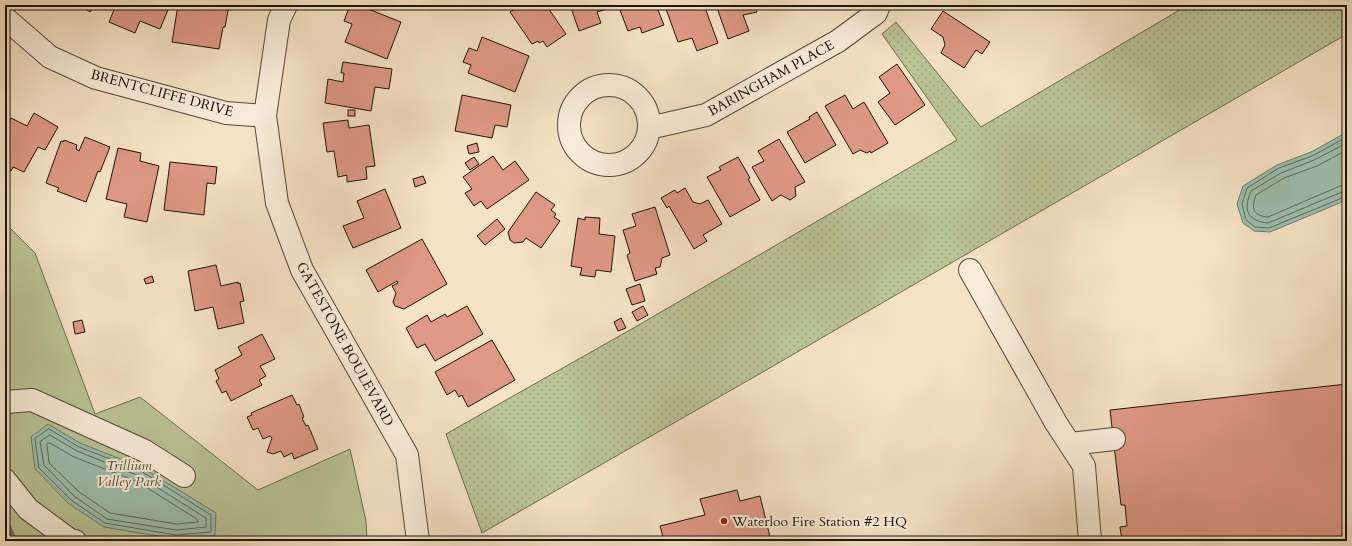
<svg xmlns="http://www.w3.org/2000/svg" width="1352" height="546" viewBox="0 0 1352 546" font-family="Cardo,serif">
<defs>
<pattern id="grass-dots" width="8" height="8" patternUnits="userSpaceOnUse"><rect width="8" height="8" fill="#bac496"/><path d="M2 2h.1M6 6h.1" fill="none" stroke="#9fa880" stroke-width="1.8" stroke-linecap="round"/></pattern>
</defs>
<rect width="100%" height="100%" fill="#f5e2c5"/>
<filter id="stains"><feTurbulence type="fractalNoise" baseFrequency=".005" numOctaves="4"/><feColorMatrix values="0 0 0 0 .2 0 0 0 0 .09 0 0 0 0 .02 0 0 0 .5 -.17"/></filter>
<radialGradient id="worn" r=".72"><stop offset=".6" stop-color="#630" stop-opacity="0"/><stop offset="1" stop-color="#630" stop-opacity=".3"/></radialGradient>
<polygon fill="url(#grass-dots)" stroke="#6c6c50" points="1188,5 1347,5 1347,34 761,373 482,533 446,434 630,330 957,140 882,34 896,22 981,127"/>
<polygon fill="#bac496" stroke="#6c6c50" points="5,223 35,253 95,414 140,397 258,490 350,449 366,521 367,541 5,541"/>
<g fill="#9dbfae" stroke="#6a7b6d">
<polygon points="1347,132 1347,200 1270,232 1254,231 1243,223 1237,204 1243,186 1277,165 1311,152"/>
<polygon points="48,424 80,443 143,468 216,513 215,536 175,539 104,527 68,503 35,469 31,437"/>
</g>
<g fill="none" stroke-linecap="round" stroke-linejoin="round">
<g stroke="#5d6a5c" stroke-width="1">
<polyline points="1347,137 1312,156 1279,168 1247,188 1242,204 1246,220 1255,227 1269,228 1347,196"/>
<path d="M1347,143L1314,160L1281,173L1251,191C1243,210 1247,221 1268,223L1342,192L1347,191"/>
<path d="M1347,150L1317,166L1284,178L1256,195C1251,208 1253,216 1268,217L1340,186L1347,185"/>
<polygon points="49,429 79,447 141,471 211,515 211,532 176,535 105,523 71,500 39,468 35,439"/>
<polygon points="50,435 77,451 139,476 206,518 206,527 176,530 107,519 74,496 44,465 40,442"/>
<polygon points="48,443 50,443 74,457 136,481 197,519 198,522 176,524 110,513 78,491 49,463 47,445"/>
</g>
<polyline stroke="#6a7b6d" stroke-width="7" points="5,522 14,541"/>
</g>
<g fill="#de9885" stroke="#1d140b">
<polygon points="80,5 95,5 90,12"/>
<polygon points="116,5 170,5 160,29 140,21 135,33 109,22"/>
<polygon points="178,5 229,5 225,27 223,27 219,49 172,42"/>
<polygon points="350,5 358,5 401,22 387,59 345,42 352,24 344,21"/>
<polygon points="521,5 546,5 566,34 547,47 543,41 539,43 538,41 532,44 510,12"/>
<polygon points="570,5 609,5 610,8 597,12 601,23 579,31"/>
<polygon points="618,5 656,5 664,25 642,33 640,27 628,31"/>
<polygon points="676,5 704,5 718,43 697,51 692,38 678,42 666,9"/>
<polygon points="716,5 759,5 760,9 756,10 757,12 743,15 749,31 728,39"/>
<polygon points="943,11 990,42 982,54 976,50 964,68 941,53 945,45 943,37 931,29"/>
<polygon points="482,37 529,56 515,92 468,73 471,65 463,62 469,48 477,51"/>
<polygon points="343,62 392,69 389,89 375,87 371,111 325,103 328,79 343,82 344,73 341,73"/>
<polygon points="897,64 925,105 895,125 878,102 890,93 879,77"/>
<polygon points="462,95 511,105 507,127 495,125 492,138 455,131"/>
<polygon points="845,95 853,109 864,102 888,143 871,153 870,151 867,153 860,150 853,154 825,106"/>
<rect x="348" y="110" width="7" height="6"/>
<polygon points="817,112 836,145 805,163 787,132 810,119 809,117"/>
<polygon points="34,113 58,127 45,150 38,147 24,172 13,167 11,171 5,167 5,130 11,118 27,126"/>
<polygon points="348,120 349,128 369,125 375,166 366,167 367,179 347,182 347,175 338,177 334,151 327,152 323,123"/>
<polygon points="85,137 110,147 100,172 98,171 86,202 57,191 59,188 46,183 61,141 63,142 64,140 77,145 76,149 79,151"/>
<polygon points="779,139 805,182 795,187 796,196 790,200 781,195 772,201 752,167 764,161 758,151"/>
<polygon points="477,143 479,152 469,154 467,146"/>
<polygon points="118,148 141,153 140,161 159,166 147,222 124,217 127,204 106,199"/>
<polygon points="493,156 503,170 515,161 529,180 487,209 481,201 474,206 465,193 472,189 463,177"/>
<polygon points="474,157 479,164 470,170 465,163"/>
<polygon points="738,157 750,178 748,179 760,200 730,217 707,177 721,170 719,167"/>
<polygon points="170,162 217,167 215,184 207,183 204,215 164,210"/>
<polygon points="423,176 426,183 415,187 413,179"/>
<polygon points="685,188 693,202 700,204 708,200 722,224 703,235 707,241 694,249 669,206 667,208 661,198 675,190 677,193"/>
<polygon points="385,189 401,228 353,248 343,226 364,218 357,201"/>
<polygon points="536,192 555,205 551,210 556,214 554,217 560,221 541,248 526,238 523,242 514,243 510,240 508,232"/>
<polygon points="655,207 670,255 662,258 660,267 655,268 657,274 635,281 627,255 630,253 623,230 636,226 632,214"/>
<polygon points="585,217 600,218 599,234 615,236 611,272 596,270 595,277 580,275 582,268 571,266 578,218 585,220"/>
<polygon points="497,219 505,229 485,245 477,236"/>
<polygon points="422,239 447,284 404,309 395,306 393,302 396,293 392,286 398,283 397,281 378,292 366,270"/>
<polygon points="216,265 221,286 238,282 238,284 240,283 244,301 240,302 244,323 218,329 213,307 195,311 188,271"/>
<polygon points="152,276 154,282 146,284 144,279"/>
<polygon points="640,284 645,301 632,305 626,289"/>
<polygon points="467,306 483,334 435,361 425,344 417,348 406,328 427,315 431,322 445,314 447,317"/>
<polygon points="643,306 648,315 637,321 632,312"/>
<polygon points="621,318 626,328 618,331 614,322"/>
<polygon points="82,320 85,332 75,334 73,322"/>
<polygon points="262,334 275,359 260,366 266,376 259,380 262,385 231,401 226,391 222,393 216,381 219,379 215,370 242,355 238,347"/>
<polygon points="492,340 515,380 468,407 462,395 459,397 455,390 447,395 435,372"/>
<polygon points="1347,384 1347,540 1334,541 1122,541 1120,527 1127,526 1125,505 1121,505 1110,410"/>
<polygon points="292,395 297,405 299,404 304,417 302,418 306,426 308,425 318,449 294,459 292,453 284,457 281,451 273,454 267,452 272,438 270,436 263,439 258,428 253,430 247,417 252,415 251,413"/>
<polygon points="737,490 740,501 760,496 771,541 646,541 663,537 660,526 705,515 700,499"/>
</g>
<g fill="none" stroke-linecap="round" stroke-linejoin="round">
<g stroke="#53483a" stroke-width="24">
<g id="minor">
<polyline points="286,5 279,20 265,116 277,203 302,270 407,455 418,541"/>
<polyline points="5,18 50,57 96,78 226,113 265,116"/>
<circle cx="609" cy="125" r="40"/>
<polyline points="649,128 706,115 838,41 876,13 879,5"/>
<polyline points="970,270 1056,423 1084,466 1090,541"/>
<polyline points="5,402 32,400 145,451 184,476"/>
<polyline points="1070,444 1114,439"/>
<polyline points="5,480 28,509 70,540 75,541"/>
</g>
</g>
<use href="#minor" stroke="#f8ecd9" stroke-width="22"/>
</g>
<circle fill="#8f2418" stroke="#f8ecd9" stroke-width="1.5" cx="724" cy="521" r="4"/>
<g text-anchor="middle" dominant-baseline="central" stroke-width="4" stroke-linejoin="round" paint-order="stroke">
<g font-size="14" fill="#1d140b" stroke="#f8ecd9">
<text transform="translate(771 78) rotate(-29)">BARINGHAM PLACE</text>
<text transform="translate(162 93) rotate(15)">BRENTCLIFFE DRIVE</text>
<text transform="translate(345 344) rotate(61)">GATESTONE BOULEVARD</text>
</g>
<g font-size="14" font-style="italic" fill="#54523c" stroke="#f8ecd9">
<text x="129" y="465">Trillium<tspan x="129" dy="16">Valley Park</tspan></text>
</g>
<g font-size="14" fill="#1d140b" stroke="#f8ecd9" text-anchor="start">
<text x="732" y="521">Waterloo Fire Station #2 HQ</text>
</g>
</g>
<rect width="1352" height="546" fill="none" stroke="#f5e2c5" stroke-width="20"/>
<rect x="6" y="6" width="1340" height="534" fill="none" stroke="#1d140b" stroke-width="2"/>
<rect x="10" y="10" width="1332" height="526" fill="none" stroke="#1d140b"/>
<rect width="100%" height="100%" filter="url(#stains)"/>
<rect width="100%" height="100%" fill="url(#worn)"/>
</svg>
